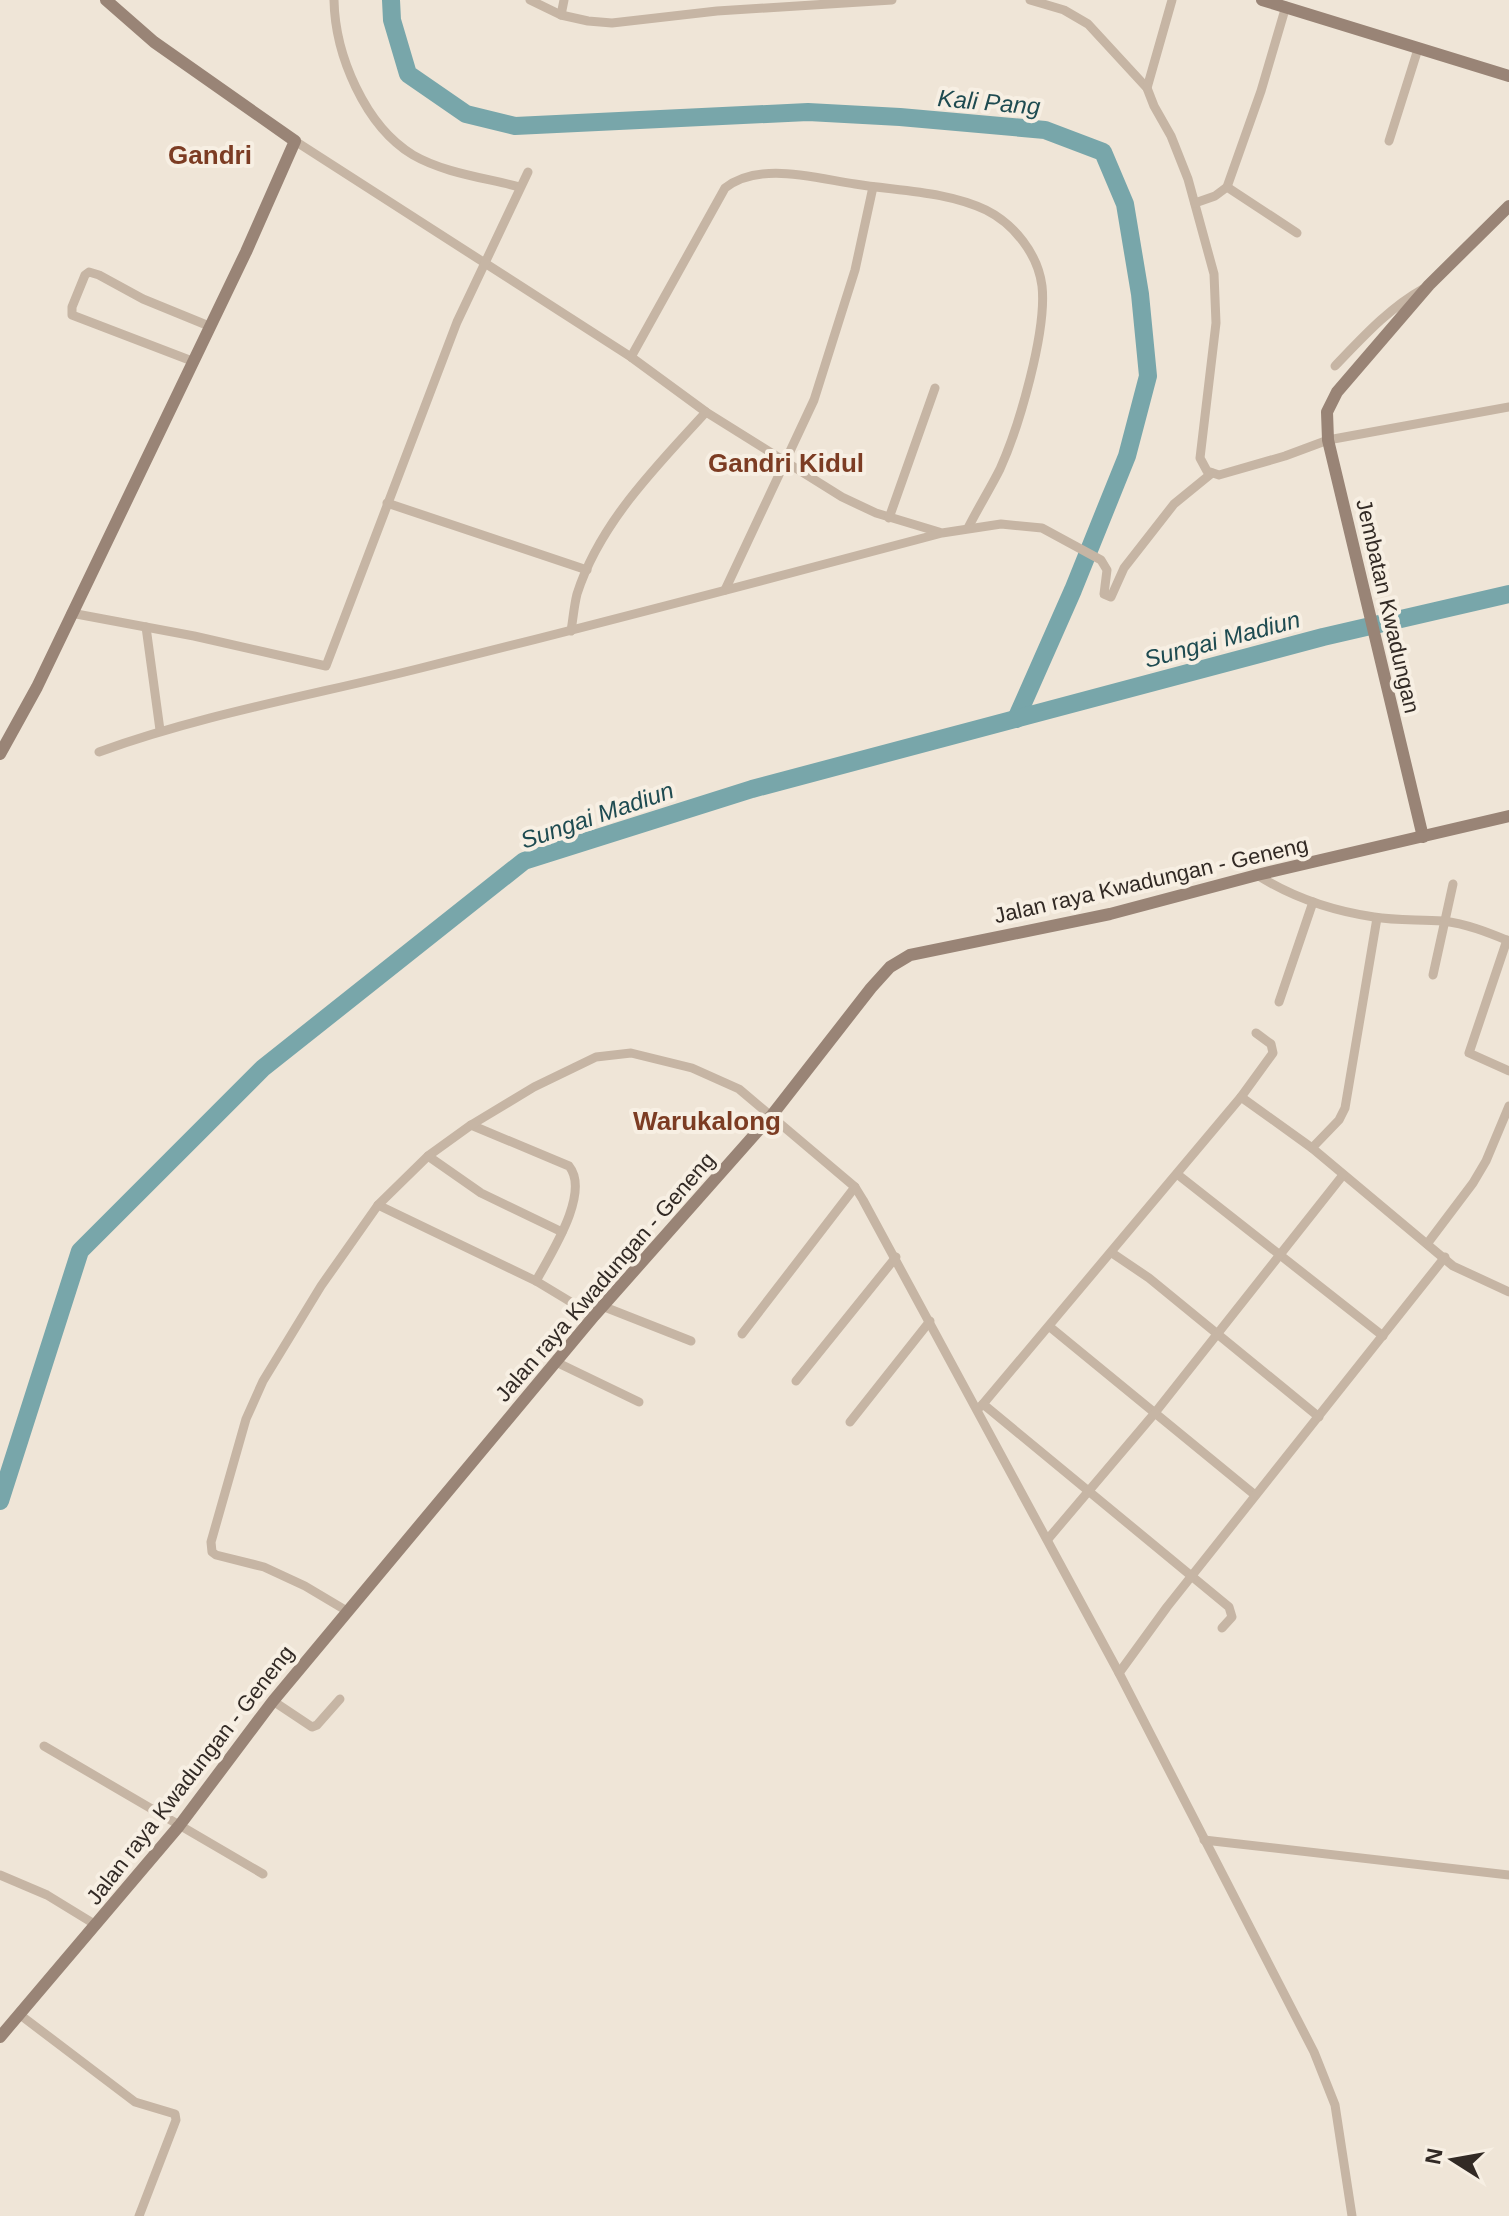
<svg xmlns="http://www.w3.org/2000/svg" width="1509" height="2216" viewBox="0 0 1509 2216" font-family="Helvetica,sans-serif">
<rect width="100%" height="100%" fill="#efe5d7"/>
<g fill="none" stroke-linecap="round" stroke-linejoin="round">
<g stroke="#78a6aa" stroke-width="18">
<polyline points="391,0 392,20 408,74 466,114 515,126 808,112 900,117 1045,130 1103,152 1125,204 1140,294 1148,376 1127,456 1073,590 1016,719"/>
<polyline points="0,1501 80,1251 263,1068 524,861 752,789 1323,637 1509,594"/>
</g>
<g stroke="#c6b5a4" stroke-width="9">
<path d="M334,0C335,55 365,126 413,155C444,173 486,178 520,187"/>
<polyline points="530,0 561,15 588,21 612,23 717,11 892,0"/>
<polyline points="1030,0 1064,10 1088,24 1147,88 1154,106 1171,136 1188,179 1214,274 1216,323 1200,458 1207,471 1219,475 1285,456 1328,440 1509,407"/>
<polyline points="561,15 564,0"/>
<polyline points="1147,88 1172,0"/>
<polyline points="295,141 631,357 706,412 842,497 876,513 939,532"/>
<polyline points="1389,141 1418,49"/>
<polyline points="1227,187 1297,233"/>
<polyline points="1195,203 1215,196 1227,187 1261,91 1286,6"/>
<path d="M631,357L725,188C759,161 815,178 855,184C898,191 946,191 986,210C1014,224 1038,254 1042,286C1047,331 1019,427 1000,469C990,489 978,508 968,528"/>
<polyline points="192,361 72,315 72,307 85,275 89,272 99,275 143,299 209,326"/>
<path d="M1335,366C1362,338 1389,308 1423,289"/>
<polyline points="387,503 587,570"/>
<polyline points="889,518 935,388"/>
<polyline points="725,590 814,400 855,270 873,187"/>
<polyline points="71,613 194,636 326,666 457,322 528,172"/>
<polyline points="146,627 160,730"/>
<path d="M571,631C573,619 574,606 577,594C600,522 657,466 706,412"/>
<path d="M99,752C204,714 314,695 421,668C595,625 769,579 942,533L1001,524L1042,528L1101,560L1107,570L1104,594L1111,597L1124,568L1174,504L1212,473"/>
<path d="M1257,875C1292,897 1333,911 1374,917C1397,921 1420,919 1443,921C1467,924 1487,932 1509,941"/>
<polyline points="1507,940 1469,1053 1509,1071"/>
<polyline points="1433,975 1453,884"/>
<polyline points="1279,1002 1313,902"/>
<polyline points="1241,1097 1273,1053 1271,1044 1256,1033"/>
<path d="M471,1125L569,1166C591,1193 550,1255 536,1281"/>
<polyline points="1312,1148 1339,1120 1345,1108 1377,918"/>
<polyline points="428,1156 481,1193 562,1232"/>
<polyline points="1177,1174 1383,1336"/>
<polyline points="378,1205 536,1281 594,1316"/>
<polyline points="1427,1244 1473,1183 1486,1161 1509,1106"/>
<polyline points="1112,1253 1149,1278 1319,1417"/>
<polyline points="602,1306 691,1341"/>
<polyline points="1050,1327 1255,1495"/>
<polyline points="742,1334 855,1187"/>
<polyline points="556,1362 639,1402"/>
<polyline points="796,1381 896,1257"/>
<polyline points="983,1404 1241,1097 1312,1148 1453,1266 1509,1292"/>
<polyline points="980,1407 983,1404 1229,1607 1232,1617 1222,1628"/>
<polyline points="850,1422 930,1321"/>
<polyline points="1048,1539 1154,1414 1343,1175"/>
<polyline points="347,1611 305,1586 264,1567 216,1555 212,1552 211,1542 246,1419 263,1381 321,1286 378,1205 428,1156 471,1125 534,1087 596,1057 631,1053 692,1068 739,1089 855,1187 863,1200 1119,1673 1314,2052 1335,2105 1352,2216"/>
<polyline points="1119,1673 1167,1607 1445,1257"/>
<polyline points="273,1701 312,1727 317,1725 340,1699"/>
<polyline points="44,1746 263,1874"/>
<polyline points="1204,1840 1509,1875"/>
<polyline points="0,1875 47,1895 96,1925"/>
<polyline points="19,2014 135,2102 175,2114 176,2120 139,2216"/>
</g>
<g stroke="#998476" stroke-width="12">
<polyline points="1262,0 1509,76"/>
<polyline points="0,754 37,687 246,252 295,141 154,42 106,0"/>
<polyline points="1423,837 1328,440 1327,412 1337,392 1429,285 1509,206"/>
<polyline points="0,2037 179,1826 273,1701 594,1316 772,1115 871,988 890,967 910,955 1110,914 1257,875 1509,816"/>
</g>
</g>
<g text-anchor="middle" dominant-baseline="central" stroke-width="8" stroke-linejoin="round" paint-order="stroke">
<g font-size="22" fill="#322a25" stroke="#f7efe3">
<text transform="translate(1388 606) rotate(77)">Jembatan Kwadungan</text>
<text transform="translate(1151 880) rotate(-13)">Jalan raya Kwadungan - Geneng</text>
<text transform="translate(605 1277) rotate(-49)">Jalan raya Kwadungan - Geneng</text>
<text transform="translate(190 1775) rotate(-52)">Jalan raya Kwadungan - Geneng</text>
</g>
<g font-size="24" font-style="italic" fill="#1e4b51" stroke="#f7efe3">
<text transform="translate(989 102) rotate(5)">Kali Pang</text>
<text transform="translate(1222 639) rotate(-15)">Sungai Madiun</text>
<text transform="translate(597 815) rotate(-19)">Sungai Madiun</text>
</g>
<g font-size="26" font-weight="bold" fill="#7c3c23" stroke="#f7efe3">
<text x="210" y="155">Gandri</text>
<text x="786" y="463">Gandri Kidul</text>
<text x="707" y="1121">Warukalong</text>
</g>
</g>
<g transform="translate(1453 2160) rotate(281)" stroke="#f7efe3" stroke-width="6" paint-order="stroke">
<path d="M0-6L14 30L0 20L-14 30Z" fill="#322a25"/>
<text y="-12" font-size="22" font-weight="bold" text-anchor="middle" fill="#322a25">N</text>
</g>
</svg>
